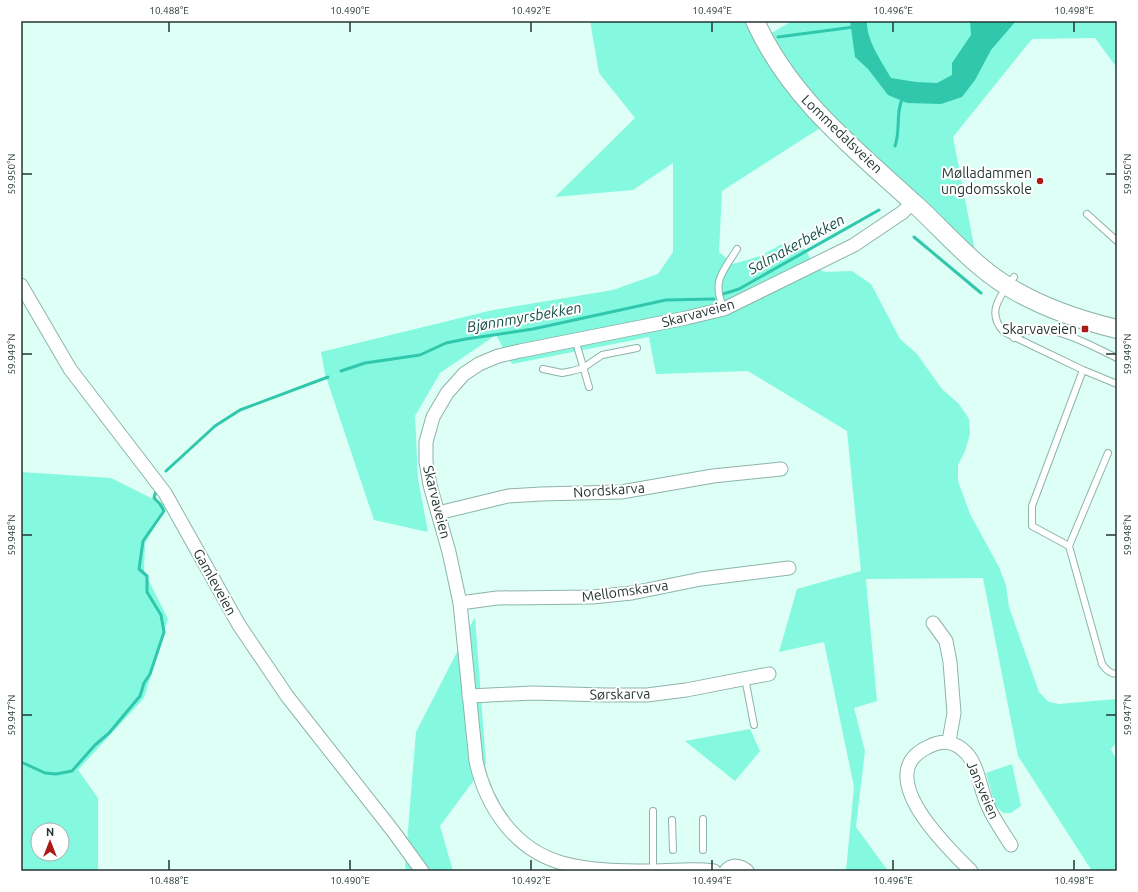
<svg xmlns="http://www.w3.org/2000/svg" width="1138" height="892" viewBox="0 0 1138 892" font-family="Ubuntu,sans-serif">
<rect width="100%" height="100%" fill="#ddfff6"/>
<g fill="#84f9e0" fill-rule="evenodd">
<polygon points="590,21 755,21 763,38 792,21 1117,21 1117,68 1095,38 1032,39 953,137 975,251 828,123 722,191 719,252 733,264 760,256 780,245 797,241 807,252 814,267 825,272 852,271 871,284 900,339 917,354 942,389 959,404 969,419 970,434 965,451 958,465 958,481 970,514 999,567 1006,585 1009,607 1039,692 1049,702 1059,704 1117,699 1117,742 1111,749 1117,761 1117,871 1092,871 1018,756 983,578 866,579 877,701 854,708 865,751 856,827 888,871 846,871 854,787 824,642 779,652 797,589 861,571 847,431 748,371 656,374 649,337 512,364 496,335 440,373 415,416 418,479 428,532 374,520 325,374 321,352 493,310 613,290 658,274 673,252 673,163 633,190 555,197 635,118 599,73"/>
<path d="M21,472L111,478L167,506L145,543L144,571L168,619L144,698L78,770L98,798V871H21ZM38,830H62V854H38Z"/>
<polygon points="475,617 486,764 440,826 453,871 408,871 405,867 416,732"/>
<polygon points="750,729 760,751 735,781 685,741"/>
<polygon points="1012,764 1021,806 1011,813 1003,813 995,805 986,773"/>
</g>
<path fill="#30c7ad" d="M850,21H867C866,40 882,62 891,78L916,82L937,83L952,75V63L971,35L970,21H1016L991,50L975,80L962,97L941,104L907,103L888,95L868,69L855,57Z"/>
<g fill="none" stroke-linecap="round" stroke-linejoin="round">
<g stroke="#30c7ad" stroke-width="3">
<polyline points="778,37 854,27"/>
<path d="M895,146C901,129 895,113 903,97"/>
<polyline points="914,237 981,293"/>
<polyline points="723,294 739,289 879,210"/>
<polyline points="341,371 365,363 420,355 446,343 466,339 533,329 666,300 714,299"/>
<polyline points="166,471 215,426 240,410 328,377"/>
<polyline points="21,762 45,773 56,774 72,771 95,745 109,733 140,696 144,683 150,674 164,632 161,615 147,592 147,576 139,569 143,541 164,511 160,504 154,498 156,491"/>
</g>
<g stroke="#8cb4aa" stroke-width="8">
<g id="lane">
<polyline points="1087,214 1117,241"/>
<path d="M1014,277C1001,295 985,312 1004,332L1083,370L1117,384"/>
<path d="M724,309C711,281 723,272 737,249"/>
<path d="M1014,338C1042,315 1089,345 1117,358"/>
<polyline points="575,339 589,387"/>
<polyline points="543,369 562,373 572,371 583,368 602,355 637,348"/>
<path d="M1108,453L1069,546L1102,664C1106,670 1110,674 1117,674"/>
<polyline points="1069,546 1032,526 1032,506 1083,370"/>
<polyline points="745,678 754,725"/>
<polyline points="653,811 653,871"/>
<polyline points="703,819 703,850"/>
<polyline points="672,820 673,850"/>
</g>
</g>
<g stroke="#8cb4aa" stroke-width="15">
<g id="street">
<polyline points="21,285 70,369 165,493 239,625 287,696 393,831 422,871"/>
<polyline points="438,513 508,496 541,494 621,492 713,476 781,469"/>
<polyline points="460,603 497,598 592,597 632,593 701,579 789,568"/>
<polyline points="933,623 946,641 950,662 954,713 949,741"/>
<polyline points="469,696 532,693 605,695 647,695 686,690 769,674"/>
<path d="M714,871C694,868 673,871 653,871C623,871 591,871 562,863C515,850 486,807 476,761L460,603L449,552L430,485L426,462V442L433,417L447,393L464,374L479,364L498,356L520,351L686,318L724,309L854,245L903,212L913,202"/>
<path d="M726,871C732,864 740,865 747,871"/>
<path d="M971,871C947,847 870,774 928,747C940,741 950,740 962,749C979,762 979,788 988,806C994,820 1003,832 1011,845"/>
</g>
</g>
<g stroke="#8cb4aa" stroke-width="20">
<path id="secondary" d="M755,21C791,100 855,149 917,206C947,234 973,265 1007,286C1041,307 1079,320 1117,329"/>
</g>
<use href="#lane" stroke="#fff" stroke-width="6"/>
<use href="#street" stroke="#fff" stroke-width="13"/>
<use href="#secondary" stroke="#fff" stroke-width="18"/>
</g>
<path fill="none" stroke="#253632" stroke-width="1.5" d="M169,22V32M350,22V32M531,22V32M712,22V32M893,22V32M1074,22V32M22,174H32M1106,174H1116M22,354H32M1106,354H1116M22,535H32M1106,535H1116M22,715H32M1106,715H1116M169,860V870M350,860V870M531,860V870M712,860V870M893,860V870M1074,860V870"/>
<g fill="#ac1a18" stroke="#fff" stroke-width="1.5">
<circle cx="1040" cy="181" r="4"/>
<rect x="1081" y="325" width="8" height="8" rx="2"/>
</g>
<g text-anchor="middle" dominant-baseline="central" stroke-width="4" stroke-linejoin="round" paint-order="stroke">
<g font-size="14" fill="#253632" stroke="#fff">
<text transform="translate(842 134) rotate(44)">Lommedalsveien</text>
<text transform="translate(698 313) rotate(-15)">Skarvaveien</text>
<text transform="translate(609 490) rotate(-4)">Nordskarva</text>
<text transform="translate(437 502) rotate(76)">Skarvaveien</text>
<text transform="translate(215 582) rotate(61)">Gamleveien</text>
<text transform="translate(625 591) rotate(-8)">Mellomskarva</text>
<text transform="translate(620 694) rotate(-1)">Sørskarva</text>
<text transform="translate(983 790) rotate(67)">Jansveien</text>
</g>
<g font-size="14" fill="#253632" stroke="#fff" text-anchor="end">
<text x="1032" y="173">Mølladammen<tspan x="1032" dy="16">ungdomsskole</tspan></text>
<text x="1077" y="329">Skarvaveien</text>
</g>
<g font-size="15" font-style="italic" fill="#145045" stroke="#fff">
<text transform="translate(796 244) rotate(-29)">Salmakerbekken</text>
<text transform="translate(524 317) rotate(-10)">Bjønnmyrsbekken</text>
</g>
</g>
<rect width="1138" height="892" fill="none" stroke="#ffffff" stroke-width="44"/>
<g transform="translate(50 842)"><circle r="19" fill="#ffffff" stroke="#a8afad"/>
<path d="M0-3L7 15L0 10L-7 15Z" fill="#ac1a18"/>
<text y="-6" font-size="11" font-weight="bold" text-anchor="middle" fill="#253632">N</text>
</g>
<rect x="22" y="22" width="1094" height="848" fill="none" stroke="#253632" stroke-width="1.5"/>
<g font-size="10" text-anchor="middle" fill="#253632">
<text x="169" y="14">10.488°E</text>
<text x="350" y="14">10.490°E</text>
<text x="531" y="14">10.492°E</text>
<text x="712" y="14">10.494°E</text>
<text x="893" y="14">10.496°E</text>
<text x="1074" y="14">10.498°E</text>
<text transform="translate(11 174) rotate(-90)" y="4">59.950°N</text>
<text transform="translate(1127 174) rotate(-90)" y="4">59.950°N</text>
<text transform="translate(11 354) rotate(-90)" y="4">59.949°N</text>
<text transform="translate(1127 354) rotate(-90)" y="4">59.949°N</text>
<text transform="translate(11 535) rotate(-90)" y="4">59.948°N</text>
<text transform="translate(1127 535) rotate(-90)" y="4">59.948°N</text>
<text transform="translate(11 715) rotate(-90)" y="4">59.947°N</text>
<text transform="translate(1127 715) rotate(-90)" y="4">59.947°N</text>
<text x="169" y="884">10.488°E</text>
<text x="350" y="884">10.490°E</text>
<text x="531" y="884">10.492°E</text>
<text x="712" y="884">10.494°E</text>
<text x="893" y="884">10.496°E</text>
<text x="1074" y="884">10.498°E</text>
</g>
</svg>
